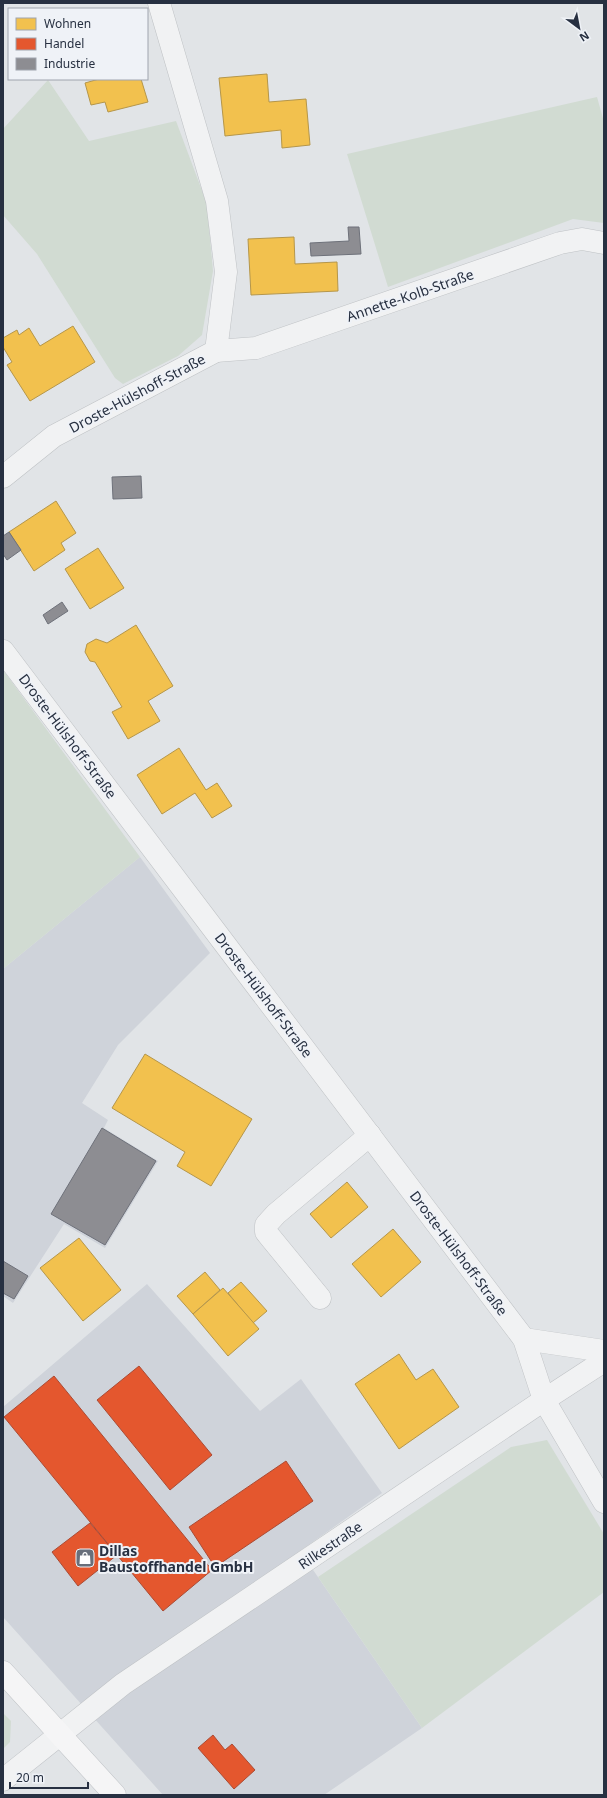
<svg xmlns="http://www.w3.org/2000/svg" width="607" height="1798" viewBox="0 0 607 1798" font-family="'Noto Sans',sans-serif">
<rect width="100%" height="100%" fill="#e1e4e7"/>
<g fill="#cfd3da">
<polygon points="140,857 210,953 118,1045 82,1103 108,1120 104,1128 158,1161 105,1248 64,1224 13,1303 3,1296 3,969"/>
<polygon points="147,1284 260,1411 301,1379 382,1493 300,1551 422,1728 324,1795 163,1795 3,1617 3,1407"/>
</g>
<g fill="#d1dbd2">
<polygon points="48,80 89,141 176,121 207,204 213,271 202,335 178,356 123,384 115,378 37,254 3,215 3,129"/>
<polygon points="597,97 604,122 604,223 573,219 388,287 347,154"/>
<polygon points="3,670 140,857 3,969"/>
<polygon points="547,1440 604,1534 604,1592 422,1728 318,1577 511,1447"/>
<polygon points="3,1713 11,1721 10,1742 3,1749"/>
</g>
<g fill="#f2c14e" stroke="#b5964a">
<polygon points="267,74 269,102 306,99 310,145 282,148 281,130 225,136 219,78"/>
<polygon points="99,79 141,79 148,102 108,112 105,102 91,105 85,83"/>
<polygon points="294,237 295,264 337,262 338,291 251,295 248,239"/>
<polygon points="73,326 95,362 30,401 7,365 12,362 3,347 3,338 17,330 19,335 29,328 40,346"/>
<polygon points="56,501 76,533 61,543 65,550 34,571 9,532"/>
<polygon points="98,548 124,588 90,609 65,569"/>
<polygon points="136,625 173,686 148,701 160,721 128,739 112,712 122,707 95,662 90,661 85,652 87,644 96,639 107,643"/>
<polygon points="179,748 206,790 217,783 232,806 212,818 195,793 162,814 137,775"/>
<polygon points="145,1054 252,1119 211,1186 177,1166 185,1152 112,1108"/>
<polygon points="347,1182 368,1207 331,1238 310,1214"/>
<polygon points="393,1229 421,1262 381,1297 352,1264"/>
<polygon points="79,1238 121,1290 83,1321 40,1268"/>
<polygon points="205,1272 220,1290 193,1314 177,1296"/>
<polygon points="241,1282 267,1311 253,1323 228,1293"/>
<polygon points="223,1288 259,1329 228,1356 193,1314"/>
<polygon points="399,1354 416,1380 433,1369 459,1407 399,1449 355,1384"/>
</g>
<g fill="#e4572e" stroke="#ab4b34">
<polygon points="139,1366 212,1455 170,1490 97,1400"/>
<polygon points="54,1376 212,1570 163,1611 4,1417"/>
<polygon points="286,1461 313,1501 215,1567 189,1527"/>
<polygon points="90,1523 117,1555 78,1586 52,1552"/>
<polygon points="213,1735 225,1750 232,1744 255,1770 234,1789 198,1748"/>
</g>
<g fill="#8d8d92" stroke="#6e717a">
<polygon points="348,227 359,227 361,254 311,256 310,243 349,241"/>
<polygon points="141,476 142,498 113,499 112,477"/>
<polygon points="9,532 21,550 7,560 3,554 3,536"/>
<polygon points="62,602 68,611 48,624 43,615"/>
<polygon points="102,1128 156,1161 105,1245 51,1214"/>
<polygon points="3,1261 28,1276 14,1299 3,1293"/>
</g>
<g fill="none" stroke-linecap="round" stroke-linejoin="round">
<g stroke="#bfc2c5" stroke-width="23">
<g id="minor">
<polyline points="216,351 256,348 560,243 582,239 604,243"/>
<polyline points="3,477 54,436 216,351 226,272 217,201 159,3"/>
<polyline points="3,651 524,1339 544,1400 604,1502"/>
<polyline points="320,1298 270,1237 266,1232 266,1225 276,1214 370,1135"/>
<polyline points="524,1339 604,1351"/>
<polyline points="3,1780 123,1684 544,1400 604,1361"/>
</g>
</g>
<g stroke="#bec1c5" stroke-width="23">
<polyline id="major" points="3,1672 115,1795"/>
</g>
<use href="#minor" stroke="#f1f2f3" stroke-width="22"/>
<use href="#major" stroke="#f5f5f6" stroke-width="22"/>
</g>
<defs>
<g id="shop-square" transform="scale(1)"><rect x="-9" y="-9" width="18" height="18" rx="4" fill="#686f7b" stroke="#eff2f7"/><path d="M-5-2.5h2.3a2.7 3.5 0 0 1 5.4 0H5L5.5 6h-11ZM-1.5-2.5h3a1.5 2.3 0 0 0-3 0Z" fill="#fff"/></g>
</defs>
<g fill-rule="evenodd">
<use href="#shop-square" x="85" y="1558"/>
</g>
<g text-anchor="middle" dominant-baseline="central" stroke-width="4" stroke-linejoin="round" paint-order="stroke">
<g font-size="14" fill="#273041" stroke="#eff2f7">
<text transform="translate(410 295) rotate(-19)">Annette-Kolb-Straße</text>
<text transform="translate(137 393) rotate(-28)">Droste-Hülshoff-Straße</text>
<text transform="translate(68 736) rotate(53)">Droste-Hülshoff-Straße</text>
<text transform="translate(264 995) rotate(53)">Droste-Hülshoff-Straße</text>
<text transform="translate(459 1253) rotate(53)">Droste-Hülshoff-Straße</text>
<text transform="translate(330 1545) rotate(-34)">Rilkestraße</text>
</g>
<g font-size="14" font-weight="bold" fill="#273041" stroke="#eff2f7" text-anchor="start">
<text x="99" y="1550">Dillas<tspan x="99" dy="16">Baustoffhandel GmbH</tspan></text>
</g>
</g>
<rect width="607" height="1798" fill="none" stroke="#273041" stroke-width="8"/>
<rect x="8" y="8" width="140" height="72" fill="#eff2f7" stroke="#9fa4ae"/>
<rect x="16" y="18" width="20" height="12" fill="#f2c14e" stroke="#9fa4ae"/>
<text x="44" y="28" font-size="12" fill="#273041">Wohnen</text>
<rect x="16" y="38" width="20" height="12" fill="#e4572e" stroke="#9fa4ae"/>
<text x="44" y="48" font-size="12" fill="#273041">Handel</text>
<rect x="16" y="58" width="20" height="12" fill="#8d8d92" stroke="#9fa4ae"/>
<text x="44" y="68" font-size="12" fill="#273041">Industrie</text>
<g transform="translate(579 28) rotate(148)" stroke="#eff2f7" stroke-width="3" paint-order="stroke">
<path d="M0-3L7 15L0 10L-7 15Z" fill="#273041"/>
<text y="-6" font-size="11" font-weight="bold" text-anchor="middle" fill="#273041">N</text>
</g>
<path d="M10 1782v6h78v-6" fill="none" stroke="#273041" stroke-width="2"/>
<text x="16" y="1782" font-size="12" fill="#273041" stroke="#eff2f7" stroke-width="3" paint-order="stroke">20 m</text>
</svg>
